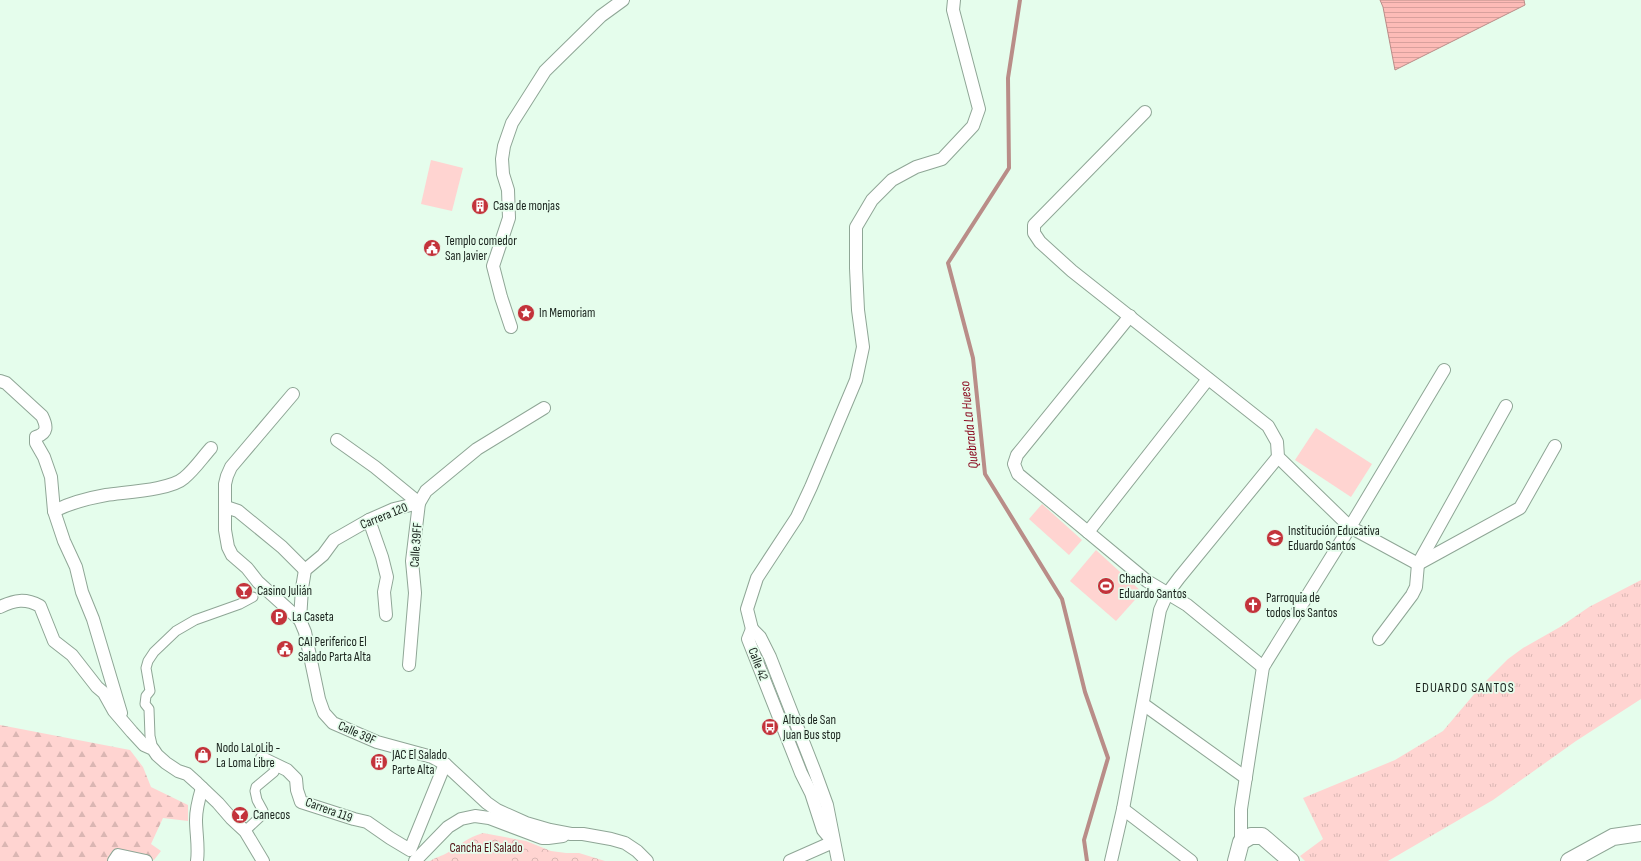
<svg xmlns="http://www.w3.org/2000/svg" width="1641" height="861" viewBox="0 0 1641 861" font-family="'Sofia Sans Condensed',sans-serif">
<defs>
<pattern id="grass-tufts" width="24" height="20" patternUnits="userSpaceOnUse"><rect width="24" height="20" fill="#ffd4d1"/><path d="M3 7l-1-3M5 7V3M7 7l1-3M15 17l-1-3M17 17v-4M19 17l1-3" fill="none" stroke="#dab6b3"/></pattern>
<pattern id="forest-firs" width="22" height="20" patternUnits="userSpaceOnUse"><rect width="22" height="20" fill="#ffd4d1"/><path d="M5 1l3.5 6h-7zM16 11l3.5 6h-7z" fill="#dab6b3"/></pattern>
<pattern id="park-crowns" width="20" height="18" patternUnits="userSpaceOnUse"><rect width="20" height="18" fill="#ffd4d1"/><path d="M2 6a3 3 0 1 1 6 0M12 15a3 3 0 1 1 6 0" fill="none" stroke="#dab6b3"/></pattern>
<pattern id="water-rules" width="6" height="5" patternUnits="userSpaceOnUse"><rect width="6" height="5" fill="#fdbbb7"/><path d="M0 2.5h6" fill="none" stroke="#d8a09d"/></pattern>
</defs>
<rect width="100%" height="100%" fill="#e5fdec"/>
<polygon fill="url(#grass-tufts)" points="1641,580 1641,699 1576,741 1493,800 1388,861 1305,861 1300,856 1323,839 1303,798 1395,760 1443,731 1481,686 1508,659 1523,648 1560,627 1589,607"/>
<polygon fill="url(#forest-firs)" points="0,725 130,750 143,767 151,787 188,805 188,821 163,818 151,844 161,851 154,860 117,851 108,861 0,861"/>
<path fill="url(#park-crowns)" d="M483,833L526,841L551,851L566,853H579L605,861H430C436,857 442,856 447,853C462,844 466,838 483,833Z"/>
<g fill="#ffd4d1">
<polygon points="431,160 463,168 452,211 421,204"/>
<polygon points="1316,428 1372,464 1351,497 1295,460"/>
<polygon points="1042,504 1082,540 1069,555 1029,519"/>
<polygon points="1096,550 1142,592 1116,621 1070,581"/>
<polygon points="472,849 513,861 469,861"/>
</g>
<polygon fill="url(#water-rules)" stroke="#b98d88" points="1380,0 1524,0 1525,5 1395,70 1383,7"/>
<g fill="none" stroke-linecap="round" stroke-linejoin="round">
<polyline stroke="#b98d88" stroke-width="4" points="1020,0 1008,78 1009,168 948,263 973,358 985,474 1062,599 1085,692 1108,758 1084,840 1087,861"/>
<g stroke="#8fa696" stroke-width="11">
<g id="pedestrian">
<polyline points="153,749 150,736 149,709 145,704 146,696 150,691 146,668 148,661 154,652 176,631 195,620 240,604 253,597"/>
<polyline points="245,831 261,816 263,811 257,800 255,791 256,787 274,772 277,765"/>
</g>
</g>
<g stroke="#8fa696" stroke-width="14">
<g id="minor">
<polyline points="1145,112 1034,225 1034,233 1040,242 1072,271 1268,426 1277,442 1278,457 1350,527 1418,564"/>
<polyline points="1130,316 1017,455 1014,464 1018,474 1147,581 1187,605 1263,667"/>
<polyline points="511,327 501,297 493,266 509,218 508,190 503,174 502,159 504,146 512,123 545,71 601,16 623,0"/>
<path d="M0,381L6,383L42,416C47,426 48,433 36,437V443L44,457L51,477L54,511L64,541L76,567L82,592L93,619L121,713"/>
<polyline points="293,394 231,467 227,476 225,484 225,530 228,547 232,555 247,568 258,582 300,620 305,632 319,699 324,713 333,723 377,742 432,757 445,764 487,803 497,810 526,823 550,830 571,834 583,834 611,839 625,843 637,851 647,861"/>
<polyline points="337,440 375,467 419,503 412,561 415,593 409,665"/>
<polyline points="226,507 238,511 282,547 305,570"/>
<path d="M54,511C70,503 89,498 106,495C125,492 171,490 184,478C194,470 202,458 211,448"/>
<polyline points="369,520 382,557 387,577 384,592 386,615"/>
<polyline points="1088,532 1208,379"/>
<polyline points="1418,564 1520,508 1555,446"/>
<path d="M0,607C15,600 25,598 40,606L54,641L72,655L97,687L104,693L114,711L132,732L144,745L153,749L157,755L166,763L178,771L187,774L197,783L218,803L231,818L245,831L263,861"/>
<polyline points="300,620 302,588 305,570 323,555 334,540 369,520 394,509 419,503 426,491 477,449 544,408"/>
<polyline points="752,629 747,609 757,578 797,517 811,487 856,380 863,347 858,310 856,268 856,227 872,200 892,180 916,167 942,159 973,126 979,109 953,10 954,0"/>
<polyline points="752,629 760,637 770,657 815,772 827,805 838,861"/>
<polyline points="752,629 748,639 801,773 811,793 823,830 833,842"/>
<polyline points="1379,639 1412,595 1416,587 1418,564 1506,406"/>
<polyline points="1143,704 1246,778"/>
<polyline points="262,758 287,770 296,779 297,790 301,802 354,819 367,822 390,838 410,850 445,764"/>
<polyline points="1123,809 1191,861"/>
<polyline points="1241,842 1241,809 1263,667 1350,527 1444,370"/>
<polyline points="114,861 118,855 146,861"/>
<path d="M197,861C199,847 196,833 196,820C196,809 199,798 202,788"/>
<polyline points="415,861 448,827 461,819 475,816 489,818 542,838 548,838 563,836"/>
<polyline points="790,861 833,842"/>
<polyline points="1111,861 1123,809 1160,610 1167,594 1179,578 1278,457"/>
</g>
</g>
<g stroke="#8fa696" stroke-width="18">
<g id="tertiary">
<polyline points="1236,861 1241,842 1251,836 1262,836 1291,861"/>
<polyline points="1569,861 1613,837 1641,833"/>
</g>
</g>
<use href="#pedestrian" stroke="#fff" stroke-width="9"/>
<use href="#minor" stroke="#fff" stroke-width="12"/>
<use href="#tertiary" stroke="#fff" stroke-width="16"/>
</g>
<defs>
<g id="building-disc" transform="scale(0.9)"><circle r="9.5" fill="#c3333b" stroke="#e5fdec"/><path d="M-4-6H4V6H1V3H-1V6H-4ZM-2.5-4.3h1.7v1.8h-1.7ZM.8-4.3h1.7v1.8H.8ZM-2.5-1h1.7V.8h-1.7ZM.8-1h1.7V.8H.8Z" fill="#fff"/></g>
<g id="civic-disc" transform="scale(0.9)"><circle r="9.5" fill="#c3333b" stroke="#e5fdec"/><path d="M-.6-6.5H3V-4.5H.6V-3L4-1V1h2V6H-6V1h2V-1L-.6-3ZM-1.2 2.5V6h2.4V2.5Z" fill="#fff"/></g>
<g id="sight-disc" transform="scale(0.9)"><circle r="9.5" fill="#c3333b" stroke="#e5fdec"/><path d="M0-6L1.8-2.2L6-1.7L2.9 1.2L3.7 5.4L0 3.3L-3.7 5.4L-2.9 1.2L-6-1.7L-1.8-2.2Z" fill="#fff"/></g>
<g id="school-disc" transform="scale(0.9)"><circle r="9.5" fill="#c3333b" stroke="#e5fdec"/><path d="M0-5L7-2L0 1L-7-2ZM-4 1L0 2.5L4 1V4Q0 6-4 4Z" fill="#fff"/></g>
<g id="stadium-disc" transform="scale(0.9)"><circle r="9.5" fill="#c3333b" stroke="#e5fdec"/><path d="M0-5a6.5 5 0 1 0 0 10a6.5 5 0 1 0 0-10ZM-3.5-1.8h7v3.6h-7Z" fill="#fff"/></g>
<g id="bar-disc" transform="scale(0.9)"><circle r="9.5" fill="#c3333b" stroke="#e5fdec"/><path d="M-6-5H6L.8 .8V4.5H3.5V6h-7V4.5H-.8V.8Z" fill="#fff"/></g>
<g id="church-disc" transform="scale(0.9)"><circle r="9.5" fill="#c3333b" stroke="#e5fdec"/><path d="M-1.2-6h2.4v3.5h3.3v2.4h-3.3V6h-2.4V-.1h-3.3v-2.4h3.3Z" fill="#fff"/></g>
<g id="parking-disc" transform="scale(0.9)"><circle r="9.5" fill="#c3333b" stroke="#e5fdec"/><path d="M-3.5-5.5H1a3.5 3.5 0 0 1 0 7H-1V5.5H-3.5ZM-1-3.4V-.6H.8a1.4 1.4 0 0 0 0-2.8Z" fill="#fff"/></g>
<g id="bus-disc" transform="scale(0.9)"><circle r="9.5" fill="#c3333b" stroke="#e5fdec"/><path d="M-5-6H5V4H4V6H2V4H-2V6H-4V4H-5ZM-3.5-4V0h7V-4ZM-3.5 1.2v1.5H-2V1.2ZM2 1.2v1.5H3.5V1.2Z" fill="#fff"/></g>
<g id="shop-disc" transform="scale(0.9)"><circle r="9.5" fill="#c3333b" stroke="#e5fdec"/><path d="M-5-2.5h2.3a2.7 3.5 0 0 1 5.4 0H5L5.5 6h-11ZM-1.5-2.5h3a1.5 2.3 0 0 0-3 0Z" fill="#fff"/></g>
</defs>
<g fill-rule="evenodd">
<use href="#building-disc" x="480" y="206"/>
<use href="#civic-disc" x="432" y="248"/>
<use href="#sight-disc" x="526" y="313"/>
<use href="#school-disc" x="1275" y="538"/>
<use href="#stadium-disc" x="1106" y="586"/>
<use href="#bar-disc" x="244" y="591"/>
<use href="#church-disc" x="1253" y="605"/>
<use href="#parking-disc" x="279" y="617"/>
<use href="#civic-disc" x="285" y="649"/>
<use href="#bus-disc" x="770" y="727"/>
<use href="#shop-disc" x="203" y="755"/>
<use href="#building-disc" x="379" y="762"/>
<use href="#bar-disc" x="240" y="815"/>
</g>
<g text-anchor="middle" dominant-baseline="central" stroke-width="3.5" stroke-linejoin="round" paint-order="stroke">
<g font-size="13" fill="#19221c" stroke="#e5fdec" text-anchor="start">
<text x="493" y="206">Casa de monjas</text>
<text x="445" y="241">Templo comedor<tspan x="445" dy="15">San Javier</tspan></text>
<text x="539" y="313">In Memoriam</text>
<text x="1288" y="531">Institución Educativa<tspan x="1288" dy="15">Eduardo Santos</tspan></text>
<text x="1119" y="579">Chacha<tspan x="1119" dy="15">Eduardo Santos</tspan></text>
<text x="257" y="591">Casino Julián</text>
<text x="1266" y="598">Parroquia de<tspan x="1266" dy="15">todos los Santos</tspan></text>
<text x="292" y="617">La Caseta</text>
<text x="298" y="642">CAI Periferico El<tspan x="298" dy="15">Salado Parta Alta</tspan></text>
<text x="783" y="720">Altos de San<tspan x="783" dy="15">Juan Bus stop</tspan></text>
<text x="216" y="748">Nodo LaLoLib -<tspan x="216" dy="15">La Loma Libre</tspan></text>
<text x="392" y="755">JAC El Salado<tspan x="392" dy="15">Parte Alta</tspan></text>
<text x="253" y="815">Canecos</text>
</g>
<g font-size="13" fill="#19221c" stroke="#e5fdec">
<text transform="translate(384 516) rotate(-22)">Carrera 120</text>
<text transform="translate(416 545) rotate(-86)">Calle 39FF</text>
<text transform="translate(758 664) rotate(69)">Calle 42</text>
<text transform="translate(357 733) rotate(24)">Calle 39F</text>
<text transform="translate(329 810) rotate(20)">Carrera 119</text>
</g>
<g font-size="13" fill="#4f0e12" stroke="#e5fdec">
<text x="486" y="848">Cancha El Salado</text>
</g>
<g font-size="14" font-style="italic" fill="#89041a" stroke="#e5fdec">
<text transform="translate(969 425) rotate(-96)">Quebrada La Hueso</text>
</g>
<g font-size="14" letter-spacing="1" fill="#19221c" stroke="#e5fdec">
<text x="1465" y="687">EDUARDO SANTOS</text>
</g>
</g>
</svg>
